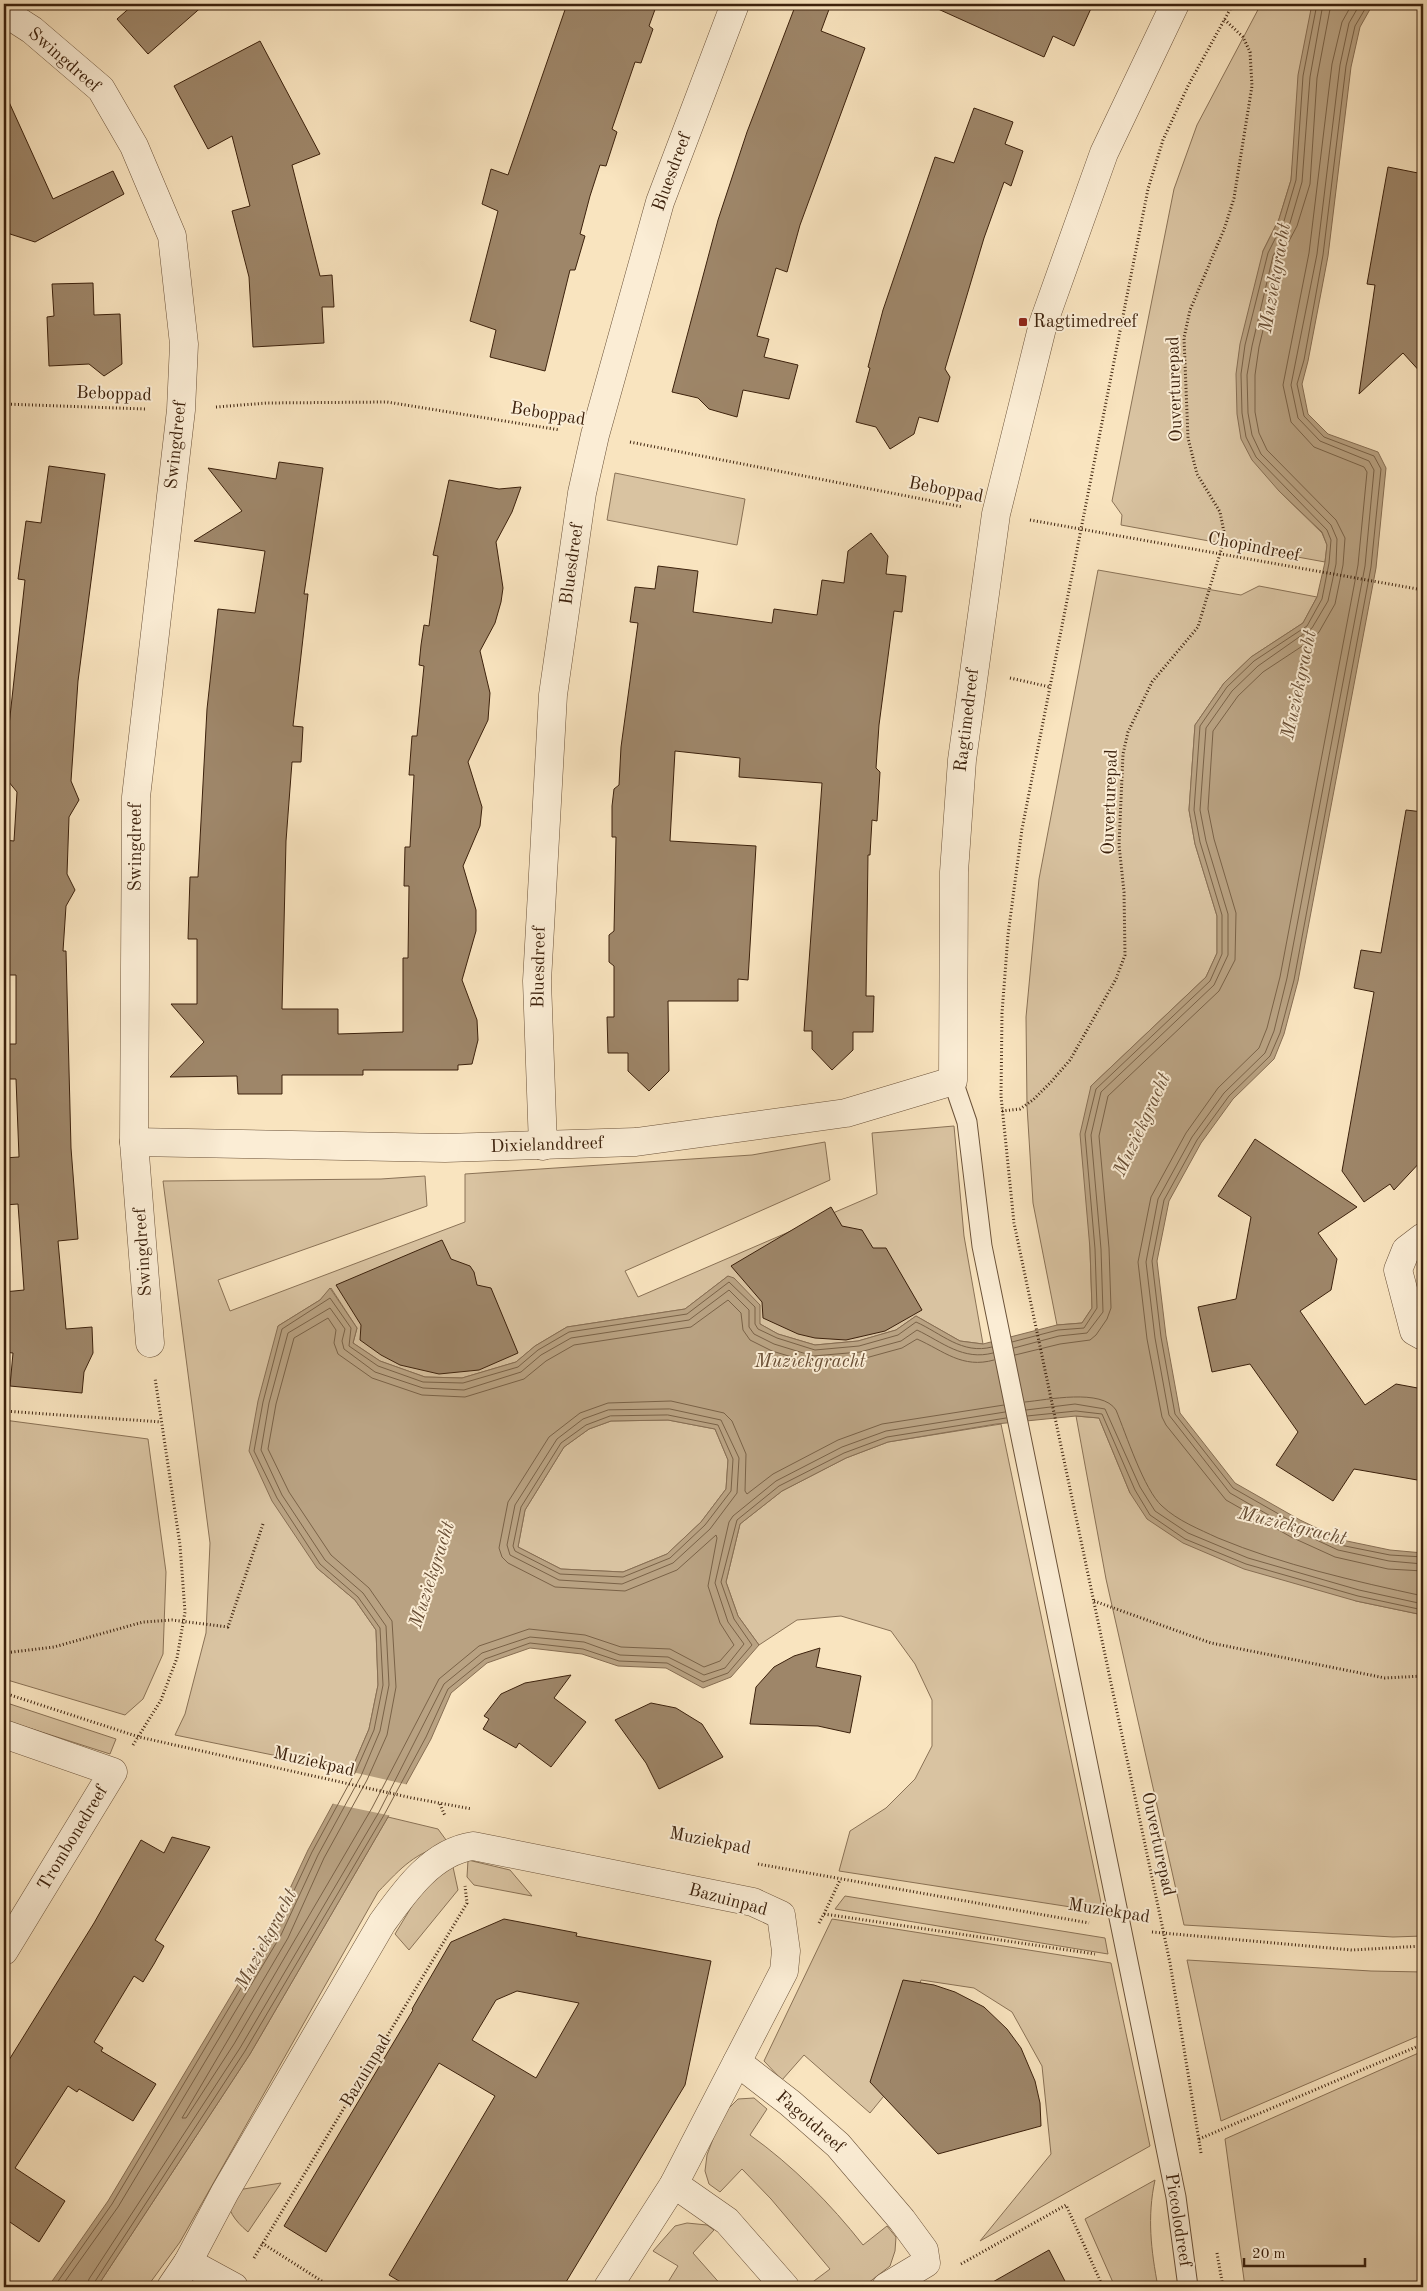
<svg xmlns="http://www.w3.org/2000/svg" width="1427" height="2291" viewBox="0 0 1427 2291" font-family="'Old Standard TT',serif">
<rect width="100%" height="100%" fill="#f9e4bf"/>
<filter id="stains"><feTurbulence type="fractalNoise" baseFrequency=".004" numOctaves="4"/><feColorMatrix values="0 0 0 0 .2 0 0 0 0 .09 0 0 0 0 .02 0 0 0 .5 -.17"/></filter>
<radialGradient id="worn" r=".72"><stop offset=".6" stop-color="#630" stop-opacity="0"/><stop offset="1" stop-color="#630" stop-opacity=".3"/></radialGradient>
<g fill="#d9c3a1" stroke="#8a7256">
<polygon points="1261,4 1312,4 1296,128 1291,180 1279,219 1263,251 1279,491 1322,533 1327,545 1325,562 1121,525 1122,515 1112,501 1174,189 1197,125"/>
<polygon points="615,473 745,499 737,545 607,520"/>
<polygon points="1098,570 1241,595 1259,586 1317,597 1303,623 1251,657 1224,683 1195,725 1189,810 1195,844 1217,916 1217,953 1206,977 1091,1086 1090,1249 1092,1308 1082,1323 1057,1325 1033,1203 1027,1106 1026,1017 1039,879"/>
<polygon points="954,1126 964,1236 983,1344 960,1341 916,1316 896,1330 858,1341 815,1345 778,1334 760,1324 728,1276 685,1309 567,1327 535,1346 516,1362 462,1378 425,1377 380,1361 353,1343 357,1328 331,1288 320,1300 278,1326 317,1568 355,1600 376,1630 378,1685 369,1729 351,1771 175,1735 185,1714 206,1633 210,1543 163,1181 381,1179 425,1176 427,1206 218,1280 230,1311 465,1222 465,1174 752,1155 825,1142 830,1180 625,1271 638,1297 877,1194 872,1133"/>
<polygon points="1076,1416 1099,1418 1130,1493 1356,1601 1423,1615 1423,1936 1393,1937 1184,1925 1106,1579"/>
<polygon points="4,1420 148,1439 166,1572 163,1654 143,1699 125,1715 4,1679"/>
<polygon points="668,1420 715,1429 728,1460 726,1489 701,1522 667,1554 623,1572 561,1569 518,1547 525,1510 564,1447 589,1429 611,1421"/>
<polygon points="1001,1424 1103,1912 839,1871 850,1831 886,1808 915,1779 932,1746 932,1700 915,1664 891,1631 841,1616 797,1620 759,1645 738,1616 726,1582 740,1524 782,1491 846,1458 888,1442"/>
<polygon points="4,1702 116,1739 110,1754 4,1720"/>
<path d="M388,1817L438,1829L449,1844C415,1852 402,1867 378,1892L180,2242L147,2287H97L250,2054Z"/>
<polygon points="468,1860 510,1870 532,1896 474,1885 467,1877"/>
<polygon points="453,1867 458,1890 409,1950 395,1934 426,1883"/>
<polygon points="845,1896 1105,1938 1108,1954 835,1909"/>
<polygon points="832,1919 1111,1963 1150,2146 980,2241 1051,2154 1042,2066 1012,2012 974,1988 921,1980 888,2091 870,2113 804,2055 782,2080 764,2061"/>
<polygon points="1187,1960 1371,1971 1423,1972 1423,2034 1221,2121"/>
<polygon points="1423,2051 1423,2287 1245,2287 1225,2139"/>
<path d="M754,2098L767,2109L750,2135C793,2166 830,2203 863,2245L887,2226L896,2237L895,2251L890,2266L863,2287H806L830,2269L771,2199L742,2169L720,2192L709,2184L705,2171L707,2155L722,2115L738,2099Z"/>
<path d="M1155,2180C1147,2217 1151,2250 1158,2287H1115L1085,2219Z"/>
<path d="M281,2183L248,2232C234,2220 228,2211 225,2192Z"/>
<polygon points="687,2223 707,2225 714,2230 693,2253 723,2287 665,2287 678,2266 653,2251 675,2226"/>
</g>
<path fill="#b9a282" stroke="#876e53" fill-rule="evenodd" d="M1312,4H1373L1360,27L1351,67L1328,256L1308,361L1302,384L1308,414L1328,434L1378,452L1386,468L1376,568L1298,981L1284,1034L1274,1059L1233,1099L1201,1143L1169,1201L1157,1261L1166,1336L1180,1413L1235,1483L1300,1520L1342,1540L1390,1550L1423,1553V1615L1356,1601L1244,1569L1183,1543L1147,1519L1130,1493L1099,1418L1076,1416L996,1424L888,1442L846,1458L782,1491L740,1524L726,1582L738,1616L759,1645L731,1677L703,1688L666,1668L618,1666L582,1654L530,1648L487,1663L451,1693L431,1739L388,1817L250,2054L97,2287H48L108,2201L271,1929L308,1850L351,1771L369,1729L378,1685L376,1630L355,1600L317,1568L272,1501L249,1451L258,1401L278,1326L320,1300L330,1288L357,1328L353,1343L380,1361L425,1377L462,1378L516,1362L535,1346L567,1327L685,1309L728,1276L734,1278L760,1305V1324L778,1334L815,1345L858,1341L896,1330L916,1316L960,1341L983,1344L1057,1325L1082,1323L1092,1308L1090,1249L1080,1134L1091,1086L1206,977L1217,953V916L1195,844L1189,810L1195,725L1224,683L1251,657L1303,623L1317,597L1325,562L1327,545L1322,532L1279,491L1252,460L1241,439L1237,414L1236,374L1240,344L1263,251L1279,219L1291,180L1298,75ZM668,1420L715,1429L728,1460L726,1489L701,1522L667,1554L623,1572L561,1569L518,1547L525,1510L564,1447L589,1429L611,1421Z"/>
<polygon fill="#f9e4bf" points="348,1771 409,1785 392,1816 330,1803"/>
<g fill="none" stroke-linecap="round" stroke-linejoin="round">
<g stroke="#7a6247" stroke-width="1">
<polyline points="1352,4 1342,22 1332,64 1309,253 1283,385 1291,422 1314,447 1364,467 1367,472 1358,565 1280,977 1267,1028 1259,1048 1218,1088 1186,1133 1151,1197 1138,1262 1147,1339 1162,1417 1166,1425 1226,1500 1291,1537 1335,1557 1388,1569 1423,1571"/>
<polyline points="1360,4 1349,23 1340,65 1317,254 1291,385 1298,418 1320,441 1369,461 1374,470 1365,566 1287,978 1274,1031 1265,1053 1224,1093 1192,1137 1158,1199 1146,1262 1155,1338 1169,1415 1230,1493 1295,1530 1338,1550 1389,1561 1423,1564"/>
<polyline points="1368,4 1355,26 1346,66 1323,255 1304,360 1297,384 1304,416 1324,437 1374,456 1381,469 1371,567 1294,980 1280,1033 1270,1056 1229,1096 1197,1140 1164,1200 1152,1261 1161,1337 1175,1414 1233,1488 1298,1525 1340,1545 1390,1555 1423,1557"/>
<polyline points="1012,1342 1058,1330 1084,1328 1097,1308 1095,1249 1085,1134 1096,1089 1210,981 1222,954 1222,915 1200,842 1194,810 1200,726 1227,687 1254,661 1307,626 1322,599 1329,563 1331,540 1327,530 1256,457 1246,437 1242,413 1241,374 1245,345 1268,253 1284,221 1296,180 1303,76 1317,4"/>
<polyline points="1014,1348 1059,1336 1087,1333 1103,1312 1101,1249 1091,1135 1101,1092 1214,985 1228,955 1228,914 1206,841 1200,810 1206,728 1232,691 1258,666 1312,628 1328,601 1336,564 1337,539 1331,525 1261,454 1252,435 1248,413 1247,375 1252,346 1273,256 1290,223 1302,182 1310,77 1323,4"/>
<polyline points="1015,1355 1060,1344 1090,1340 1096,1335 1107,1319 1111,1308 1109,1248 1099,1136 1108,1096 1219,991 1235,960 1236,913 1214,839 1208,809 1213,731 1238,696 1263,672 1313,639 1319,632 1335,604 1343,565 1345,538 1336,520 1267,450 1259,433 1255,412 1255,375 1259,347 1280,258 1297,226 1310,184 1317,78 1331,4"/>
<path d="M994,1360C962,1369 944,1351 917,1339L902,1348L862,1359L812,1363L772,1351L750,1340L743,1330L741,1313L728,1300L691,1327L574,1345L546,1361L524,1379L465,1397L422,1395L372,1378L338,1354L334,1343L336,1330L328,1318L294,1338L276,1404L268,1449L289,1492L331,1555L369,1588L392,1621L396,1687L387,1735L367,1780L324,1858L288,1938L182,2118H186L234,2044L372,1808L439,1679L479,1646L529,1629L585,1635L621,1647L670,1649L704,1667L720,1661L734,1645L720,1623L708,1586L717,1538L716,1535L677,1570L625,1591L555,1587L508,1563L502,1557L499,1548L508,1502L549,1437L580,1413L608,1403L671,1401L724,1413L732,1421L746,1454L745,1491L747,1494L773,1474L838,1440L882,1424L1004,1405"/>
<path d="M1025,1402C1047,1400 1102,1388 1116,1410C1126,1434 1144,1490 1162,1506C1178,1521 1199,1529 1218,1538C1283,1565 1354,1581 1423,1596"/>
<polygon points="670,1409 721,1420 739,1458 737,1493 710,1529 673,1563 622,1584 559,1580 510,1555 507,1545 515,1505 557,1439 583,1419 608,1410"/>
<polyline points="1026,1410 1075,1404 1105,1409 1140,1487 1155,1511 1188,1533 1248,1558 1359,1590 1423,1604"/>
<polygon points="668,1415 718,1425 733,1459 731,1491 705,1525 670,1558 623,1577 560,1574 515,1551 513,1546 521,1507 561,1443 586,1425 610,1416"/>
<polyline points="1027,1416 1076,1411 1102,1414 1135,1490 1150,1515 1185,1539 1246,1564 1358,1596 1423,1610"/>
<path d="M54,2287L112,2204L275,1931L312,1852L355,1773L374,1730L383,1685L380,1628L358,1597L320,1564L277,1498L254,1451L263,1402L282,1329L330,1298L351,1328L349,1346L378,1366L423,1382L463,1383L518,1367L538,1350L569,1332L687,1314L729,1282L755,1307V1324L758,1329L777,1338L815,1350L859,1346L898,1335L916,1322C941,1333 962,1355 992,1347"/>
<path d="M61,2287L118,2207L281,1935L318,1855L361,1776L380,1731L389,1685L386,1626L363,1593L325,1560L282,1495L261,1450L269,1403L288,1333L330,1308L345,1329L342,1341L344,1349L375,1372L423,1388L464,1390L521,1372L541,1355L571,1338L689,1320L729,1290L749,1310V1327L754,1334L774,1344L813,1356L860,1352L901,1341L917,1330C942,1342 963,1361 993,1353"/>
<polyline points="87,2287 89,2279 240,2048 379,1812 444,1684 482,1653 530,1637 584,1642 620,1655 668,1657 704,1675 725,1668 744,1644 728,1622 715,1583 729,1522 733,1516 776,1481 842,1447 886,1431 1005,1412"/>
<polyline points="93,2287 94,2283 245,2051 384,1815 426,1737 448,1689 485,1659 530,1643 583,1649 619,1661 667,1663 703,1682 728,1673 752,1645 734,1619 721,1582 737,1520 779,1486 844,1453 887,1437 1006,1418"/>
</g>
</g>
<g fill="#9e8669" stroke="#3c210c" fill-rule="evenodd">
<polygon points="134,4 205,4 148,54 117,19"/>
<polygon points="567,4 657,4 649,26 653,29 641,63 635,62 612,129 617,132 606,166 600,165 590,196 580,234 585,236 575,270 570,270 545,371 490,357 496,330 470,321 498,211 482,204 491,169 508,175"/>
<polygon points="796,4 831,4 821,31 865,48 800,225 787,272 776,268 757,336 769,339 764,357 798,365 789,399 743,390 737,417 709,409 698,398 672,392 718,220 747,132"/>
<polygon points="927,4 1093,4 1074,46 1053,36 1044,57"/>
<polygon points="260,41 320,154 292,165 320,276 332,275 334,307 322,307 324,343 253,347 249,277 232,211 250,206 232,136 208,149 174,86"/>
<polygon points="4,91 53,199 113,171 124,194 35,242 10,234 4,220"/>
<polygon points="974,108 1013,122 1005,144 1023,151 1011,186 1004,182 984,238 945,369 950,377 938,422 919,417 914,434 890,449 876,427 856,422 870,368 868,367 883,310 935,157 954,163"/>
<polygon points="1388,167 1423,174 1423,375 1403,353 1359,394 1375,285 1367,284"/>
<polygon points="93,283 94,315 120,314 122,364 104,376 89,364 49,366 47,317 54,316 52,284"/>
<polygon points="279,462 323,468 304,594 308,594 293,726 303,727 301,762 292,762 286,841 282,1009 338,1009 338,1034 403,1032 403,958 408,958 409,886 404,886 405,847 410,847 414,775 409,775 412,736 417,736 424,666 419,665 421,645 424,625 429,626 438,556 433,555 449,480 499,489 521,487 512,512 496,542 503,588 501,602 495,623 480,651 490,693 488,720 468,762 482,807 480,826 463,866 476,910 476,931 462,980 477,1020 478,1040 472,1064 458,1065 458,1070 363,1070 363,1075 282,1075 282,1094 238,1094 237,1076 170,1077 204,1042 171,1004 197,1004 197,939 188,939 190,877 198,877 207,709 218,609 255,613 265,551 194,541 242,511 208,468 276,479"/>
<polygon points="49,466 105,474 78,681 71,781 79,800 69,817 67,874 75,890 66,906 63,951 66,951 71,1148 78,1239 58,1241 66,1329 92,1327 93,1353 84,1372 82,1393 10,1386 13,1353 4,1352 4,1292 24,1290 18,1204 4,1205 4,1158 19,1157 16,1079 4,1079 4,1044 16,1044 16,975 4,975 4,840 14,841 17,792 4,776 4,771 25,580 18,579 26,521 41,523"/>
<polygon points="871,533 888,556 886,574 906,576 902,612 894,611 879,725 876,768 880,772 877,821 872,820 870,855 868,855 866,996 874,996 873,1032 853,1032 853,1050 832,1070 812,1049 812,1031 804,1031 822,783 739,777 740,758 675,751 670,841 756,846 748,980 738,979 738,1001 668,1001 669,1071 649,1091 628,1071 628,1053 608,1053 607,1017 614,1017 614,966 609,962 609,935 614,931 616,837 612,837 612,806 614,789 619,785 621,747 638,623 630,622 635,587 655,589 658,566 698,571 693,612 772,623 774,609 817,615 822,580 844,583 848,551"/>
<polygon points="1406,810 1423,812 1423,1159 1394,1190 1390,1184 1364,1202 1342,1171 1374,992 1354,988 1361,950 1381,953"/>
<polygon points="1255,1139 1357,1207 1318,1233 1337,1259 1331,1290 1300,1311 1365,1405 1396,1384 1423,1389 1423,1481 1354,1469 1333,1501 1276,1465 1298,1432 1250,1364 1212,1372 1198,1307 1236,1299 1251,1217 1218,1196"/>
<polygon points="831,1207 842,1226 862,1230 873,1248 886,1248 922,1310 885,1331 846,1340 815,1338 798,1334 763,1318 762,1302 731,1266"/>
<polygon points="442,1240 451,1259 470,1266 474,1272 477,1285 491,1288 518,1353 479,1370 439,1374 400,1365 381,1355 360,1340 361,1325 336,1285"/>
<polygon points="820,1648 816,1667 861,1676 850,1733 818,1726 750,1724 756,1687 774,1667 794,1656"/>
<polygon points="571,1675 554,1698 586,1722 551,1767 519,1743 516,1748 483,1729 489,1719 484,1716 501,1694 525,1683"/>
<polygon points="651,1703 676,1708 702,1724 723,1757 659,1789 646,1763 615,1720"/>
<polygon points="172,1837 210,1847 155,1940 164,1946 154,1964 143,1982 134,1976 94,2042 103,2048 101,2051 156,2084 133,2121 79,2089 77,2092 68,2086 15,2168 65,2201 39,2242 4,2218 4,2068 94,1923 141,1840 164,1853"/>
<path d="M504,1919L577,1933L576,1936L711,1961L685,2085L563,2287H409L389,2275L495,2096L439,2063L326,2252L284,2226L413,2010L412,2009L451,1942ZM517,1991L579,2003L536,2078L472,2040L496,2000Z"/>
<polygon points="903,1980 934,1985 955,1992 984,2007 1007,2029 1021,2048 1035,2081 1040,2103 1041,2126 938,2154 870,2082"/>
<polygon points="1049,2250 1068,2287 984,2287"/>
</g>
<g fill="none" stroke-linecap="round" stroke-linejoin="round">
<g stroke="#6b5239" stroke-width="21">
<polyline id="lane" points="953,1081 967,1122 982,1246 1176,2197 1188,2287"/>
</g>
<g stroke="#6b5239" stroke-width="29">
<g id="street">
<polyline points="4,12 32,30 101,89 134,146 172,236 184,344 181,410 136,797 134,1142 150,1343"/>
<polyline points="134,1142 445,1148 636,1142 846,1113 953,1081 954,872 962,760 996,514 1043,324 1104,153 1175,4"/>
<polyline points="543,1146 537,981 553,695 582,493 595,435 660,202 735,4"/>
<polyline points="1423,1237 1406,1250 1398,1270 1414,1331 1423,1336"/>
<polyline points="4,1734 113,1772 4,1951"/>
<polyline points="737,2062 790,2103 838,2145 902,2220 924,2250 926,2263 886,2287"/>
<polyline points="674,2184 727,2221 785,2287"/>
<path d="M188,2262L225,2192L382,1923C405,1891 432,1852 473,1846L753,1902L781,1915L786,1951L784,1971L674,2184L608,2287"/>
<polyline points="171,2287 188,2262 234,2287"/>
</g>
</g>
<g stroke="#3c210c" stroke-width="3" stroke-dasharray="1 2.5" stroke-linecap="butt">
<polyline points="4,404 145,409"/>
<polyline points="216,407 267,403 387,402 560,430"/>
<polyline points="630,442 963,507"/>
<polyline points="1030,520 1423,590"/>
<polyline points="1010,678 1050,687"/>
<polyline points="1002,1111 1020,1109 1033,1100 1051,1082 1070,1060 1116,979 1125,955 1124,892 1119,845 1123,754 1128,732 1152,682 1198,627 1225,537 1220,512 1197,474 1188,438 1184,338 1190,310 1225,227 1234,198 1252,86 1250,52 1243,37 1224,19"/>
<polyline points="4,1411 161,1422"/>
<polyline points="1094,1601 1211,1643 1385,1678 1423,1676"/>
<polyline points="4,1653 54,1647 143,1622 172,1620 228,1627 263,1524"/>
<polyline points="4,1693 139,1737 412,1798 472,1809"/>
<polyline points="133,1745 161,1700 177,1658 185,1612 180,1545 155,1378"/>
<polyline points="440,1804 445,1816"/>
<polyline points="758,1864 1089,1923"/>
<polyline points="824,1914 840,1880"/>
<polyline points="819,1923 824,1914 1095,1954"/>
<polyline points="1152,1932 1352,1950 1423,1946"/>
<polyline points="1199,2139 1423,2044"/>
<polyline points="1201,2153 1170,1963 1014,1223 1001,1096 1002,1013 1008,935 1022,829 1148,189 1163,140 1188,86 1233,4"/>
<polyline points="262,2243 331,2287"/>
<polyline points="1217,2253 1223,2287"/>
<polyline points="254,2258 467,1903 465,1886"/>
<polyline points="961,2264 1066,2205 1103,2287"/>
</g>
<use href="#lane" stroke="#fbedd5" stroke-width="19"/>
<use href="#street" stroke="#fbedd5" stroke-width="28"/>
</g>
<rect fill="#8f2418" stroke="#fbedd5" stroke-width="2" x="1018" y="317" width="10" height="10" rx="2.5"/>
<g text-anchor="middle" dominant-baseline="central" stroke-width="4" stroke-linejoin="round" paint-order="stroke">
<g font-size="18" fill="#3c210c" stroke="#fbedd5">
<text transform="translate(64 60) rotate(41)">Swingdreef</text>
<text transform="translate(672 172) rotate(-70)">Bluesdreef</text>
<text transform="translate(1175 389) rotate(-92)">Ouverturepad</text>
<text transform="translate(114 394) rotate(2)">Beboppad</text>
<text transform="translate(548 414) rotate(9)">Beboppad</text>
<text transform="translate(176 445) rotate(-84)">Swingdreef</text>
<text transform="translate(946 490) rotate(11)">Beboppad</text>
<text transform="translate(1254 547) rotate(11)">Chopindreef</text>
<text transform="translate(572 564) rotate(-82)">Bluesdreef</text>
<text transform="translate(967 720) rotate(-83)">Ragtimedreef</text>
<text transform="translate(1110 802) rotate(-88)">Ouverturepad</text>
<text transform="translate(136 847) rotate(-90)">Swingdreef</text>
<text transform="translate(539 967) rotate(-89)">Bluesdreef</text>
<text transform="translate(547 1145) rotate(-2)">Dixielanddreef</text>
<text transform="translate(143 1252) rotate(-94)">Swingdreef</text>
<text transform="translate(314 1762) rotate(13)">Muziekpad</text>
<text transform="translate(73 1838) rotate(-59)">Trombonedreef</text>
<text transform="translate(710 1841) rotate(11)">Muziekpad</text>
<text transform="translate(1158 1844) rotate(78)">Ouverturepad</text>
<text transform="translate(728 1900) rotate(15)">Bazuinpad</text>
<text transform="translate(1109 1911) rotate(9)">Muziekpad</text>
<text transform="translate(366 2071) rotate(-59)">Bazuinpad</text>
<text transform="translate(810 2122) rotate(41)">Fagotdreef</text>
<text transform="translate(1178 2220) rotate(81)">Piccolodreef</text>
</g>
<g font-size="18" fill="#3c210c" stroke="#fbedd5" text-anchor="start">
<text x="1033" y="322">Ragtimedreef</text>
</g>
<g font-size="19" font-style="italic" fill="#684e35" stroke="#fbedd5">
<text transform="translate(1276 278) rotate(-80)">Muziekgracht</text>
<text transform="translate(1300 685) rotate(-78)">Muziekgracht</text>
<text transform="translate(1143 1125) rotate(-65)">Muziekgracht</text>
<text x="810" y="1362">Muziekgracht</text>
<text transform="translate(1292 1527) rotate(14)">Muziekgracht</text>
<text transform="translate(433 1575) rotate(-72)">Muziekgracht</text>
<text transform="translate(267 1940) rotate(-62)">Muziekgracht</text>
</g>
</g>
<rect width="1427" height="2291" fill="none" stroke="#f9e4bf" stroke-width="20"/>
<rect x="5" y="5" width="1417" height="2281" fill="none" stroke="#3c210c" stroke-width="2.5"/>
<rect x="10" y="10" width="1407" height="2271" fill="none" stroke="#3c210c"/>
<path d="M1244 2258v8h121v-8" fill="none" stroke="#3c210c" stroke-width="2.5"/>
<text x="1252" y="2258" font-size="15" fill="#3c210c" stroke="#fbedd5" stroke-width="4" paint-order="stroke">20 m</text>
<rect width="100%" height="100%" filter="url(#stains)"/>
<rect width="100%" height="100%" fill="url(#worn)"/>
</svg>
